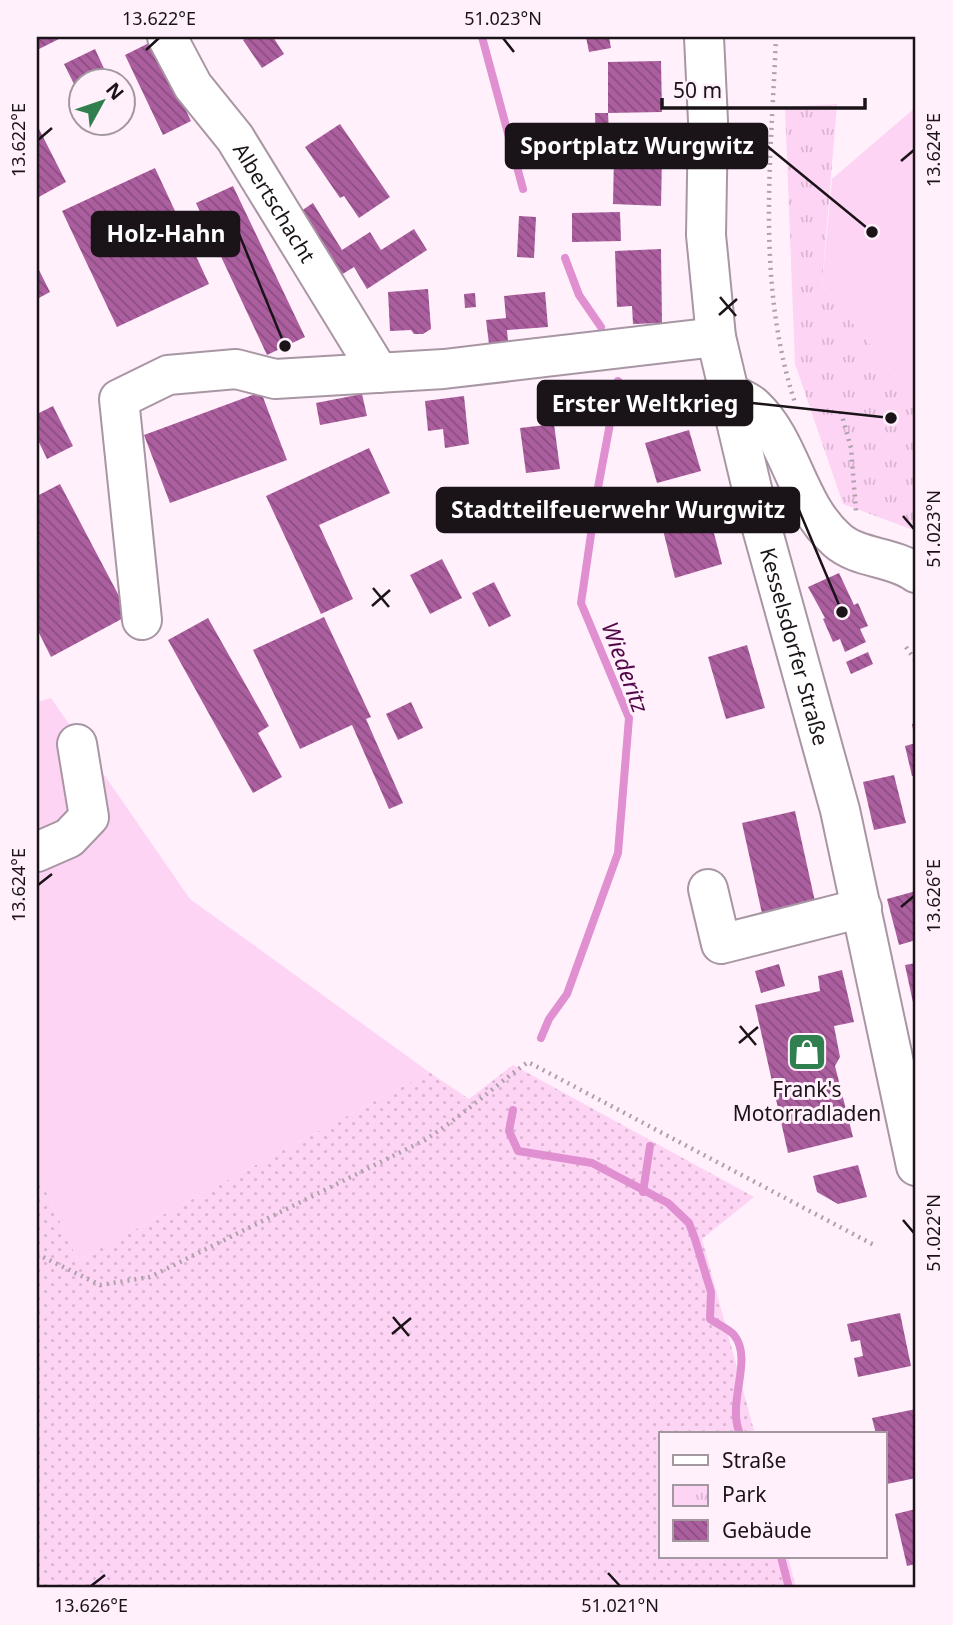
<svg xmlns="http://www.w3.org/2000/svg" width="953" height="1625" viewBox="0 0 953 1625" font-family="'Noto Sans',sans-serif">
<defs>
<pattern id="grass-dots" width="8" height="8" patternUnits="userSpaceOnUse" patternTransform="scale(1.75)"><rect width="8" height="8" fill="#fed4f5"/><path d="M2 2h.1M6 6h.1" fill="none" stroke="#d9b5d1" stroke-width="1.8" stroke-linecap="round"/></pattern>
<pattern id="park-tufts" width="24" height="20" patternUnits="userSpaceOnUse" patternTransform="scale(1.75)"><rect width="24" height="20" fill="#fed4f5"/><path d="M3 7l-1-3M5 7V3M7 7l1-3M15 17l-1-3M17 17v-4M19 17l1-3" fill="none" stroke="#d9b5d1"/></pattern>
<pattern id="building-back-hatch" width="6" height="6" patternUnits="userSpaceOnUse" patternTransform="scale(1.75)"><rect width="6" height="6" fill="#ac5f9f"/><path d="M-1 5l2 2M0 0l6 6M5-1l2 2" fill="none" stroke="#8b4d81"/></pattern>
</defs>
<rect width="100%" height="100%" fill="#fff0fb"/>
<polygon fill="url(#grass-dots)" points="513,1065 754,1197 702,1239 755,1434 661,1434 661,1557 788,1557 796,1588 37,1588 37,1172 78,1260 429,1072 469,1099"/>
<polygon fill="url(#park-tufts)" points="837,104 822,285 916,401 916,531 843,504 795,364 785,107"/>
<g fill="#fed4f5">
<polygon points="916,107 916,401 822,285 832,179"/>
<polygon points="51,698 190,899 429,1072 78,1260 37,1172 37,702"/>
</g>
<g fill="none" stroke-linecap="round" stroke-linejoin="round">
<g stroke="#e08fd1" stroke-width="8">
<polyline points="482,37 523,189"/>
<polyline points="565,258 579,295 601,327"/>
<polyline points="541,1038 549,1019 567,994 618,853 629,718 581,603 597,493 618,381"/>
<path d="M513,1110L509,1131L518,1151L592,1163L668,1203L689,1223L695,1239L711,1292L710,1319C717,1324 729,1329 734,1335C754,1360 726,1402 740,1434"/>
<polyline points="643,1192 650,1146"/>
<polyline points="781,1557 789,1588"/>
</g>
</g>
<g fill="url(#building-back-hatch)">
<polygon points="37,37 63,37 37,50"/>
<polygon points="247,37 273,37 284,54 262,68 243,40"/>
<polygon points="586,37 609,37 611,48 589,52"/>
<polygon points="153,41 191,121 163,135 125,55"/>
<polygon points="95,49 108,77 101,80 80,80 80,90 78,92 64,64"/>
<polygon points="661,61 662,112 608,113 608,62"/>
<polygon points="595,113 608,113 609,133 615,133 616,146 596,146"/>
<polygon points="340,124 390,197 359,218 344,196 340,198 305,147"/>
<polygon points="37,125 66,182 37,198"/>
<polygon points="614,156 662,157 661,206 613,204"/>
<polygon points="155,168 209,284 117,327 62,211"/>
<polygon points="233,186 305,337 267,355 196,203"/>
<polygon points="313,203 342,250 370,232 381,250 414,229 427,250 367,289 354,267 333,280 292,217"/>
<polygon points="620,212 621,241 572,242 572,213"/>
<polygon points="519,216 536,217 534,258 517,257"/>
<polygon points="661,249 662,323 633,324 632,306 617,307 615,251"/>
<polygon points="37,266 50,292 37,299"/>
<polygon points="428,289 431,329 423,334 414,334 411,330 390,331 388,292"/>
<polygon points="545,292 548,327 507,330 508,342 489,344 486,320 506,318 504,296"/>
<polygon points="475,293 476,307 465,308 464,294"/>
<polygon points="669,381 682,417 661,424 649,388"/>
<polygon points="261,392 287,460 170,503 144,435"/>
<polygon points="362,394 367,416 320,425 316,403"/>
<polygon points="464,396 469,444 445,448 443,429 428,431 425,401"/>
<polygon points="53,406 73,446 47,459 37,438 37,414"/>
<polygon points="554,424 560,469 526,473 520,428"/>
<polygon points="689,430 701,471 657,483 645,443"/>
<polygon points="369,448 390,493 319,525 353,599 321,614 266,496"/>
<polygon points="60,484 129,615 51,657 37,629 37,496"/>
<polygon points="709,514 722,564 675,578 661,522"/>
<polygon points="442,559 462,598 430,614 410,575"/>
<polygon points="839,573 854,605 858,603 868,626 860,629 866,642 845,652 840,639 833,642 823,619 825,618 808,587"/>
<polygon points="494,582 511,616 489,627 472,593"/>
<polygon points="324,617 371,717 366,719 403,803 389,809 352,725 300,749 253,650"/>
<polygon points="208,618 269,726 258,733 282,777 253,793 168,640"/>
<polygon points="747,645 765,708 726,719 708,657"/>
<polygon points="868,652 873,664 851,674 846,662"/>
<polygon points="411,702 423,728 398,740 386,714"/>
<polygon points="916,723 916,740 915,740 912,724"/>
<polygon points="916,743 916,775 912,776 905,746"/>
<polygon points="894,775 906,823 874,830 863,782"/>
<polygon points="795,811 816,906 763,918 742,823"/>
<polygon points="916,891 916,940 899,945 887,899"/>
<polygon points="916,963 916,1012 915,1012 905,965"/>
<polygon points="779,964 785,986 761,993 755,971"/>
<polygon points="842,970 854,1022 834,1026 840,1057 835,1066 853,1137 788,1153 755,1005 820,991 818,976"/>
<polygon points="858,1165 867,1197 838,1204 817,1192 813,1176"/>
<polygon points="900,1313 911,1366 858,1377 854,1358 863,1356 860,1340 851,1342 847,1324"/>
<polygon points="916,1409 916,1478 887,1484 885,1434 876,1434 872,1418"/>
<polygon points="916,1509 916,1564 907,1566 895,1514"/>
</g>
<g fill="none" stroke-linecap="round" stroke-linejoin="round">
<g stroke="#a896a4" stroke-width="42">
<g id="minor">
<path id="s1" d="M167,37L193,86L235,138L379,373"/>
<path d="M731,394C739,398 748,401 754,407C792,443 796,504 837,540C858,559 893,556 916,573"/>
<polyline points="142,620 119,399 168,375 236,369 275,379 444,369 716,337"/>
<polyline points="37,852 69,838 89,817 77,744"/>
<polyline points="708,889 721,944 862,908"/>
</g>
</g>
<g stroke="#a896a4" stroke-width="42">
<g id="major">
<path id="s2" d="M704,37L708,121L706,235L716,337L758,514L840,810L916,1166"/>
</g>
</g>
<g stroke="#ada1aa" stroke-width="4.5" stroke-dasharray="2 5" stroke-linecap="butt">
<path d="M776,37C771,162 756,282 795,403"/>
<polyline points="841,412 851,448 856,511"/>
<polyline points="906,647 916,661"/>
<path d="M37,1254L100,1285L150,1277L425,1140C462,1116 492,1088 528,1062L874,1245"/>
</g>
<use href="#minor" stroke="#fff" stroke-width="38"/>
<use href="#major" stroke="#fff" stroke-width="38"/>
</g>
<path fill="none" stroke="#1a1318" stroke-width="2.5" d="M503,38L514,52M146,50L159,38M38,140L52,128M901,161L914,150M720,297L736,316M719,315L737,299M903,516L914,529M373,588L389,607M372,606L390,590M38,885L52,874M901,907L914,896M740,1026L756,1045M739,1043L758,1027M903,1220L914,1233M393,1317L409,1336M392,1334L411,1318M608,1573L620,1586M91,1586L105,1575"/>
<defs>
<g id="shop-square" transform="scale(2.0125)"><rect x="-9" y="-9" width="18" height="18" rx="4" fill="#307f4f" stroke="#fff0fb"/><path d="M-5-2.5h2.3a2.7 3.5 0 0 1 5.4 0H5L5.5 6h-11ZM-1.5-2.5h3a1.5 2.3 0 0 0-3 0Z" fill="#fff"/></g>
</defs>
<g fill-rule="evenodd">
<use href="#shop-square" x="807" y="1052"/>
</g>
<g text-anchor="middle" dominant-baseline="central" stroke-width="6" stroke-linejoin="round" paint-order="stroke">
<g font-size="21" fill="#1a1318" stroke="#fff0fb">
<text stroke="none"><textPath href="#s1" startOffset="198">Albertschacht</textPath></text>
<text stroke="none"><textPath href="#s2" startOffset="620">Kesselsdorfer Straße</textPath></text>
</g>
<g font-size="21" fill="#1a1318" stroke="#fff0fb">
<text x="807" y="1089">Frank's<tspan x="807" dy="24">Motorradladen</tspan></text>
</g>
<g font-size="23" font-style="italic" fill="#510748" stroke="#fff0fb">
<text transform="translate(626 667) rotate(70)">Wiederitz</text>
</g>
</g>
<path fill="none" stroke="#1a1318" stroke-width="2.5" d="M872 232L767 146M285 346L239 234M891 418L752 403M842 612L799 510"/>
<g fill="#1a1318" stroke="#fff0fb" stroke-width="2.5">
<circle cx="872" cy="232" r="7"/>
<circle cx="285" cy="346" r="7"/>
<circle cx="891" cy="418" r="7"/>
<circle cx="842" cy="612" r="7"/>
</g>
<g fill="#1a1318" stroke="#1a1318" stroke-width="2.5">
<rect x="506" y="124" width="261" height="44" rx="7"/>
<rect x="92" y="212" width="147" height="44" rx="7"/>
<rect x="538" y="381" width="214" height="44" rx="7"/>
<rect x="437" y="488" width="362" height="44" rx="7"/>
</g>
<g font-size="23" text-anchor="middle" font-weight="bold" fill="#fff">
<text x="637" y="154">Sportplatz Wurgwitz</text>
<text x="166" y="242">Holz-Hahn</text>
<text x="645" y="412">Erster Weltkrieg</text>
<text x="618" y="518">Stadtteilfeuerwehr Wurgwitz</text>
</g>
<rect width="953" height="1625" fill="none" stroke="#fff0fb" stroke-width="77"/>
<rect x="659" y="1432" width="228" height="126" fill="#fff0fb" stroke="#a398a0" stroke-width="2"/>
<rect x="673" y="1455" width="35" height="10" fill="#ffffff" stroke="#a398a0" stroke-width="2"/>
<text x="722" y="1468" font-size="21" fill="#1a1318">Straße</text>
<rect x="673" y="1485" width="35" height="21" fill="url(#park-tufts)" stroke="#a398a0" stroke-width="2"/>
<text x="722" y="1502" font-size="21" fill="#1a1318">Park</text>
<rect x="673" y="1520" width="35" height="21" fill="url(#building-back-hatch)" stroke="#a398a0" stroke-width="2"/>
<text x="722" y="1538" font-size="21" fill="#1a1318">Gebäude</text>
<g transform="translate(102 102) rotate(50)"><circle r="33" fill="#fff0fb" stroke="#a398a0" stroke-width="2"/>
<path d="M0-5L12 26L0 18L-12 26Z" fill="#307f4f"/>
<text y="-10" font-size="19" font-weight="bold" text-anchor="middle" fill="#1a1318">N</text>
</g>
<path d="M662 98v10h203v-10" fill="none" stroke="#1a1318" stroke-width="3.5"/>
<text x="673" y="98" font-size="21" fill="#1a1318" stroke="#fff0fb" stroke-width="5" paint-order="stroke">50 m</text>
<rect x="38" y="38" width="876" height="1548" fill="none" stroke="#1a1318" stroke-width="2.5"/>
<g font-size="18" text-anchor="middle" fill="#1a1318">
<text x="159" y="25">13.622°E</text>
<text x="503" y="25">51.023°N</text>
<text transform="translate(19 140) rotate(-90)" y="6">13.622°E</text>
<text transform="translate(934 150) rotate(-90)" y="6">13.624°E</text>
<text transform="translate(934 529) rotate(-90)" y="6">51.023°N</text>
<text transform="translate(19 885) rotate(-90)" y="6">13.624°E</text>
<text transform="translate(934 896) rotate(-90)" y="6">13.626°E</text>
<text transform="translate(934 1233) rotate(-90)" y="6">51.022°N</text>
<text x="91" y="1612">13.626°E</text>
<text x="620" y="1612">51.021°N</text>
</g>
</svg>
